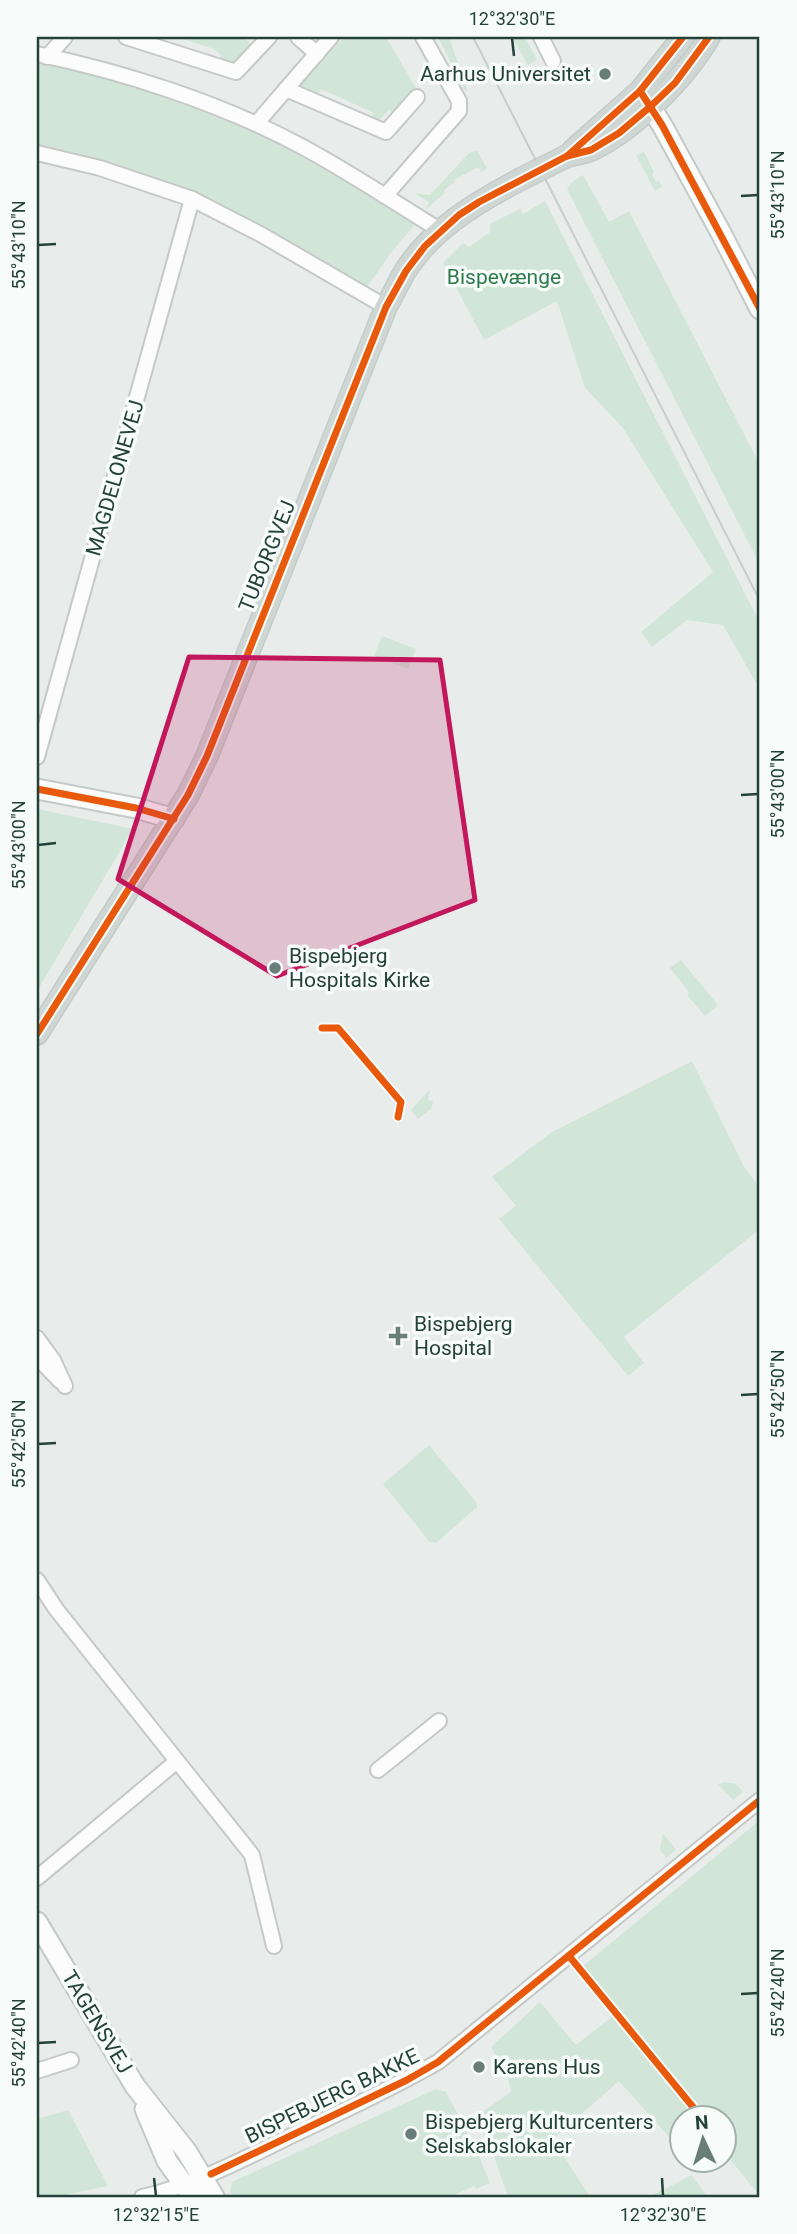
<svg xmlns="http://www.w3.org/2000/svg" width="797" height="2234" viewBox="0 0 797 2234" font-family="Roboto,sans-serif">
<rect width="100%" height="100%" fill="#e8edeb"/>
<g fill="#d1e6d8">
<polygon points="177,37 243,37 251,44 232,64 219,60 221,55 214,49"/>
<polygon points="344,37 386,37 416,88 410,94 411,98 394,115 389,110 379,120 372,118 374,113 321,89 318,94 314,92 312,95 297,89"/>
<polygon points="438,37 449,37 467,90 465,91"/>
<polygon points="512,37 525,37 537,60 528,65"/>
<polygon points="37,62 144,88 254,129 334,172 413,219 415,224 390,254 366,289 281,237 195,194 37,148"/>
<polygon points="477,150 487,169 481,172 478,167 454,180 455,182 444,190 445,193 426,209 429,202 414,193 430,195 469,153"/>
<polygon points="644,152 654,172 652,174 656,182 659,181 662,186 655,191 636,155"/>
<polygon points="583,175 609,222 629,211 760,465 760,565 567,189 573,181"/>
<polygon points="545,201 760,623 760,690 723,625 687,620 652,647 641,632 713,572 623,428 585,388 557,301 484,340 443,263 463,243 469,247 490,232 490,224 520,209 523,214"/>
<polygon points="382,636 416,649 408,669 374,656"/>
<polygon points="37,809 133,829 37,991"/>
<polygon points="681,960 718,1005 705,1016 688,996 689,992 670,968"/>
<polygon points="692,1061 743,1165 760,1188 760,1229 624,1337 644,1363 628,1376 499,1219 516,1206 492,1177 552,1132"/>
<polygon points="430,1089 428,1100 433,1101 431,1109 418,1119 411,1110"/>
<polygon points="429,1445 477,1503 477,1507 436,1543 430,1542 383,1484"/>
<polygon points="725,1782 736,1784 743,1792 733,1800 718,1784"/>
<polygon points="760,1820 760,2196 724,2152 724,2118 682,2118 681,2150 619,2081 553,2139 590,2197 508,2197 495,2159 475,2117 511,2092 508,2076 491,2047 540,2002 576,2045 613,2016 577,1971"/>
<polygon points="663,1833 676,1850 666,1858 660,1850"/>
<polygon points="436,2089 446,2092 476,2149 490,2183 476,2189 474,2186 450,2197 233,2197 230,2192 232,2182"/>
<polygon points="68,2110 108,2186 55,2197 37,2197 37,2119"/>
<polygon points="692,2175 707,2197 649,2197"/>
</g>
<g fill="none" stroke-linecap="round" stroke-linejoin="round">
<g stroke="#c5cac8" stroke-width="18">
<g id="street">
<polyline points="126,37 236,72 269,37"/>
<polyline points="298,37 317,54"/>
<polyline points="541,37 553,61"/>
<path d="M37,54C124,72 220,103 299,145C348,171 394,202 441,231"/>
<polyline points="47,57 65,37"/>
<polyline points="286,89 386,132 417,97"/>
<polyline points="256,124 331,37"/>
<polyline points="37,153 100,168 192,199 262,235 386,307"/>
<polyline points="385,196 459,111 459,101 423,37"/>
<polyline points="37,757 192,199"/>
<polyline points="37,1338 53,1360 65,1386"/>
<polyline points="37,1357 60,1381"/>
<polyline points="37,1580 56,1609 252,1855 274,1946"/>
<polyline points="378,1770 439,1721"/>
<polyline points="37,1878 177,1761"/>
<polyline points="37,2071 71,2060"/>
<path d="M142,2197C196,2185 245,2158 295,2134C343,2111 391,2089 438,2062L760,1800"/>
</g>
</g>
<g stroke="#c3cbc8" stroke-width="23">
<g id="secondary">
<polyline points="643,95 662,125 721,233 760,309"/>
<polyline points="37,789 136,808 174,819"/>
<polyline points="37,1922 135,2086 187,2152 214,2197"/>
<polyline points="145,2109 167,2161 193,2197"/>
</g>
</g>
<g stroke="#c3ccc9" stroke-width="24">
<g id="primary">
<polyline points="573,150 640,91 683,37"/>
<path d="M567,156C575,154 585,153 593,149C635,129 686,77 709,37"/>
<path d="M37,1034L188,795L207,756L386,307C392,296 398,284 404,273C431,229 476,203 519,180"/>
</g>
</g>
<use href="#street" stroke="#fcfcfc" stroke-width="14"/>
<use href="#secondary" stroke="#fcfcfc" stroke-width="19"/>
<use href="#primary" stroke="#cfd7d5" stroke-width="21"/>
<polyline stroke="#c9cdcc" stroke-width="2" points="473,37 760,601"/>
<g stroke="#c3ccc9" stroke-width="24" stroke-linecap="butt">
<polyline id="primary-bridge" points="519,180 567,156"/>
</g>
<use href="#primary-bridge" stroke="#cfd7d5" stroke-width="21"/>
<g stroke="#f7fbf9" stroke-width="11">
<g id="cycleway">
<polyline points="640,91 662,125 760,309"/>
<polyline points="567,156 640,91 683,37"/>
<polyline points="37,789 136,808 174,819"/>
<polyline points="322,1028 338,1028 401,1102 398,1117"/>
<polyline points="37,1034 188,795 207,756 386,307 406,271 425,246 459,215 479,202 567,156 591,150 619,133 651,106 675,83 709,37"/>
<polyline points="569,1956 702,2118"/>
<polyline points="211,2174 407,2080 438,2062 760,1800"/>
</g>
</g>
<use href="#cycleway" stroke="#e8590c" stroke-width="7"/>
</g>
<path fill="#c2185b" fill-opacity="0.2" stroke="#c2185b" stroke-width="5" stroke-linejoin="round" d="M189,657L440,660L475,900L277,976L118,879Z"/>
<path fill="none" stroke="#24423a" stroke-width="2.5" d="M512,38L514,56M741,196L758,195M38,245L56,244M741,795L758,794M38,845L56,843M741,1395L758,1394M38,1444L56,1443M741,1994L758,1993M38,2043L56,2042M154,2178L156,2196M662,2178L663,2196"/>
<g fill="#697e78" stroke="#f7fbf9" stroke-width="2.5">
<circle cx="605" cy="74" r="7"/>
<circle cx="275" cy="968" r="7"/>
<path d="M394.5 1325.5h7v7h7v7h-7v7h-7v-7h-7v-7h7z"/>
<circle cx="479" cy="2067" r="7"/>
<circle cx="411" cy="2134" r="7"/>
</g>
<g text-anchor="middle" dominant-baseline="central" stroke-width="7" stroke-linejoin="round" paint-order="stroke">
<g font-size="21" fill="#24423a" stroke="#f7fbf9" text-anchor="start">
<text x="591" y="74" text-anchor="end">Aarhus Universitet</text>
<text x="289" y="956">Bispebjerg<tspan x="289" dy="24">Hospitals Kirke</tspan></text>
<text x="414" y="1324">Bispebjerg<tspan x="414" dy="24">Hospital</tspan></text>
<text x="493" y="2067">Karens Hus</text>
<text x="425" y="2122">Bispebjerg Kulturcenters<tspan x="425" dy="24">Selskabslokaler</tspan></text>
</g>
<g font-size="21" fill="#2d7a4b" stroke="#f7fbf9">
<text x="504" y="277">Bispevænge</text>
</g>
<g font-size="21" fill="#24423a" stroke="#f7fbf9">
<text transform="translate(115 478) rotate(-74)">MAGDELONEVEJ</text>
<text transform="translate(267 556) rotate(-68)">TUBORGVEJ</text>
<text transform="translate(97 2022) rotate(59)">TAGENSVEJ</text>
<text transform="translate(332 2096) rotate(-26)">BISPEBJERG BAKKE</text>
</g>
</g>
<rect width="797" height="2234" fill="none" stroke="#f7fbf9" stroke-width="77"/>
<g transform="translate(703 2139) rotate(356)"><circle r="33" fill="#f7fbf9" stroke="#a3b1ad" stroke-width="2"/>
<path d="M0-5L12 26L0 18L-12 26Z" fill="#697e78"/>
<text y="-10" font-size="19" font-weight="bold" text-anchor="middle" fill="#24423a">N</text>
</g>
<rect x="38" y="38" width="720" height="2158" fill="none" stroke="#24423a" stroke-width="2.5"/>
<g font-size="18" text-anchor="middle" fill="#24423a">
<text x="512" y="25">12°32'30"E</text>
<text transform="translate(778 195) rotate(-90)" y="6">55°43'10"N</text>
<text transform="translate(19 245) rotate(-90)" y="6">55°43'10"N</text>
<text transform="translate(778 794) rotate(-90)" y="6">55°43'00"N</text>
<text transform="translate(19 845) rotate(-90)" y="6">55°43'00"N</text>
<text transform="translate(778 1394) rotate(-90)" y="6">55°42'50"N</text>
<text transform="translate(19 1444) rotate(-90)" y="6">55°42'50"N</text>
<text transform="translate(778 1993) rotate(-90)" y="6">55°42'40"N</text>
<text transform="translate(19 2043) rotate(-90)" y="6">55°42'40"N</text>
<text x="156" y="2221">12°32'15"E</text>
<text x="663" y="2221">12°32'30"E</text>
</g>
</svg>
